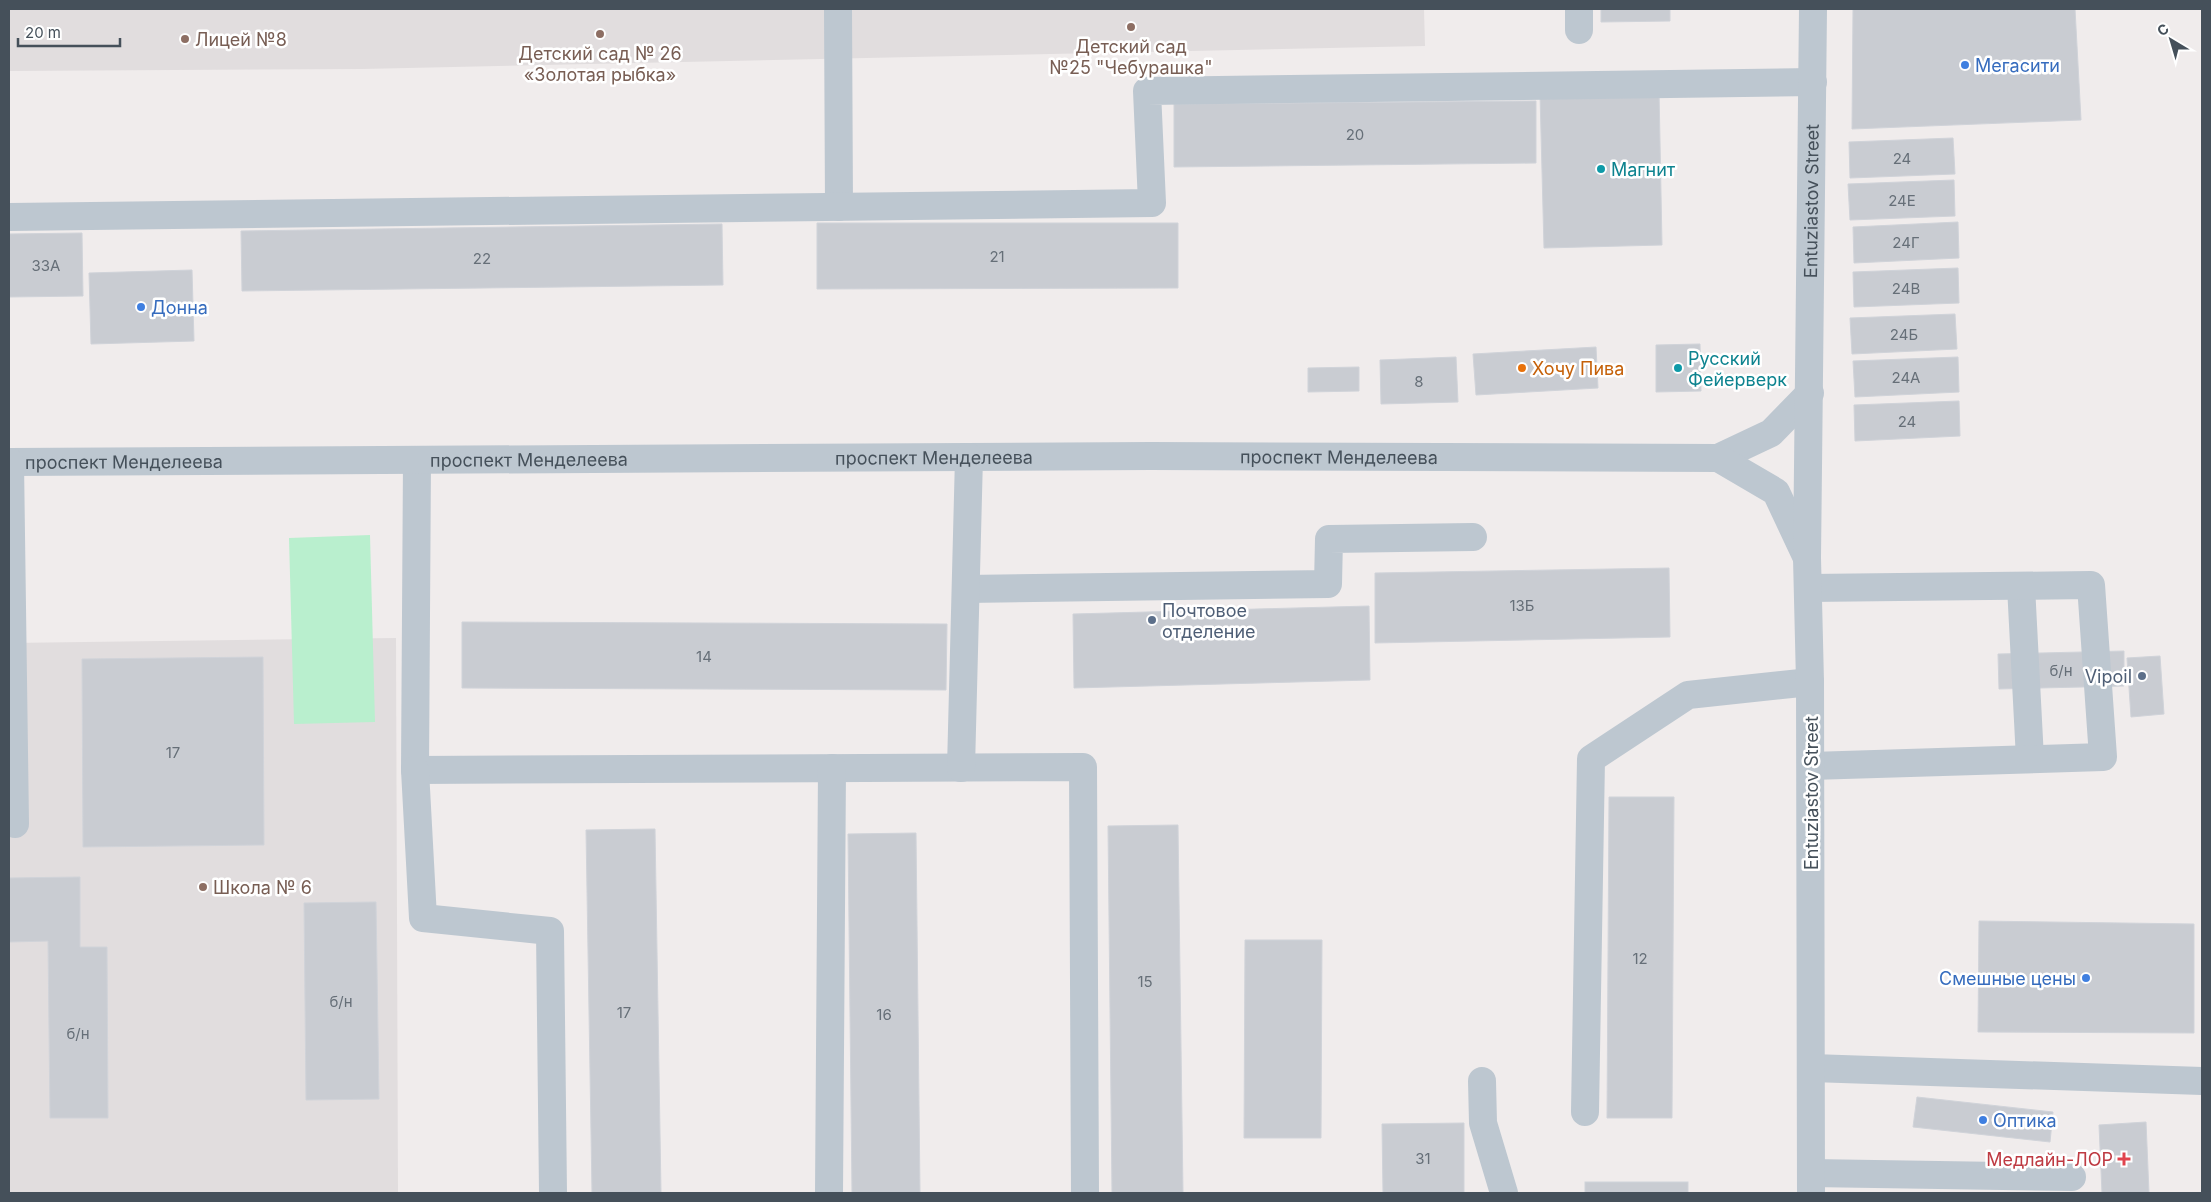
<svg xmlns="http://www.w3.org/2000/svg" width="2211" height="1202" viewBox="0 0 2211 1202" font-family="Inter,sans-serif">
<rect width="100%" height="100%" fill="#f0ecec"/>
<g fill="#e1ddde">
<polygon points="9,9 1424,9 1425,46 362,69 9,71"/>
<polygon points="396,638 398,1193 9,1193 9,643"/>
</g>
<polygon fill="#b9efce" points="370,535 375,722 294,724 289,538"/>
<g fill="#c9ccd2" stroke="#d0d3d9">
<polygon points="1601,9 1670,9 1670,21 1601,22"/>
<polygon points="1853,9 2075,9 2081,120 1852,129"/>
<polygon points="1659,91 1662,245 1544,248 1540,94"/>
<polygon points="1536,101 1536,163 1174,167 1174,104"/>
<polygon points="1953,138 1955,174 1850,178 1849,142"/>
<polygon points="1954,180 1955,216 1850,220 1848,184"/>
<polygon points="1958,222 1959,258 1854,263 1853,227"/>
<polygon points="817,223 1178,223 1178,288 817,289"/>
<polygon points="722,224 723,285 242,291 241,231"/>
<polygon points="82,233 83,296 9,297 9,234"/>
<polygon points="1958,268 1959,303 1854,307 1853,272"/>
<polygon points="192,270 194,341 91,344 89,273"/>
<polygon points="1955,314 1957,349 1852,354 1850,318"/>
<polygon points="1700,344 1701,391 1656,392 1656,345"/>
<polygon points="1596,347 1598,388 1476,395 1473,354"/>
<polygon points="1456,357 1458,402 1381,404 1380,360"/>
<polygon points="1958,357 1959,392 1855,397 1853,361"/>
<polygon points="1359,367 1359,391 1308,392 1308,368"/>
<polygon points="1959,401 1960,436 1855,441 1854,405"/>
<polygon points="1669,568 1670,637 1375,643 1375,573"/>
<polygon points="1369,606 1370,680 1074,688 1073,614"/>
<polygon points="462,622 947,624 946,690 462,688"/>
<polygon points="2124,651 2124,686 1999,689 1998,654"/>
<polygon points="2160,656 2164,714 2131,717 2127,658"/>
<polygon points="263,657 264,845 83,847 82,659"/>
<polygon points="1609,797 1674,797 1672,1118 1607,1118"/>
<polygon points="1178,825 1183,1193 1112,1193 1108,826"/>
<polygon points="655,829 661,1193 592,1193 586,830"/>
<polygon points="916,833 920,1193 852,1193 848,834"/>
<polygon points="80,877 80,947 107,947 108,1118 50,1118 48,941 9,942 9,878"/>
<polygon points="376,902 379,1099 306,1100 304,903"/>
<polygon points="1979,921 2194,924 2194,1033 1978,1032"/>
<polygon points="1245,940 1322,940 1321,1138 1244,1138"/>
<polygon points="1917,1097 2053,1112 2050,1142 1913,1127"/>
<polygon points="2146,1122 2149,1193 2102,1193 2099,1125"/>
<polygon points="1464,1123 1464,1193 1383,1193 1382,1124"/>
<rect x="1585" y="1182" width="103" height="11"/>
</g>
<g fill="none" stroke-linecap="round" stroke-linejoin="round">
<g stroke="#bdc7d0" stroke-width="28">
<polyline points="838,9 839,207"/>
<polyline points="1579,30 1579,9"/>
<polyline points="9,217 1152,203 1147,91 1813,82"/>
<polyline points="1718,458 1771,433 1810,393"/>
<polyline points="417,460 415,770 1083,767 1085,1193"/>
<path id="s1" d="M9,462L1151,456L1718,458L1776,492L1807,558"/>
<polyline points="10,462 15,824"/>
<polyline points="2021,586 2030,759"/>
<polyline points="1809,588 2091,585 2103,757 1811,766"/>
<polyline points="966,589 1328,584 1329,539 1473,537"/>
<polyline points="961,768 969,457"/>
<polyline points="415,770 423,918 550,931 553,1193"/>
<polyline points="1812,1068 2202,1081"/>
<polyline points="1482,1081 1483,1123 1504,1193"/>
<polyline points="1585,1112 1591,759 1688,695 1810,682"/>
<polyline points="1811,1173 2072,1177"/>
<polyline points="829,1193 832,768"/>
<path id="s2" d="M1811,1193L1810,682L1807,558L1813,9"/>
</g>
</g>
<g fill="#8d6e63" stroke="#fff" stroke-width="2">
<circle cx="1131" cy="27" r="5"/>
<circle cx="600" cy="34" r="5"/>
<circle cx="185" cy="39" r="5"/>
<circle cx="203" cy="887" r="5"/>
</g>
<g fill="#3f7fe0" stroke="#fff" stroke-width="2">
<circle cx="1965" cy="65" r="5"/>
<circle cx="141" cy="307" r="5"/>
<circle cx="2086" cy="978" r="5"/>
<circle cx="1983" cy="1120" r="5"/>
</g>
<g fill="#0f9aa8" stroke="#fff" stroke-width="2">
<circle cx="1601" cy="169" r="5"/>
<circle cx="1678" cy="368" r="5"/>
</g>
<circle fill="#e8710a" stroke="#fff" stroke-width="2" cx="1522" cy="368" r="5"/>
<g fill="#5c6f8a" stroke="#fff" stroke-width="2">
<circle cx="1152" cy="620" r="5"/>
<circle cx="2142" cy="676" r="5"/>
</g>
<path fill="#e0444e" stroke="#fff" stroke-width="2" d="M2121.5 1151.5h5v5h5v5h-5v5h-5v-5h-5v-5h5z"/>
<g text-anchor="middle" dominant-baseline="central" stroke-width="5" stroke-linejoin="round" paint-order="stroke">
<g font-size="15" fill="#666f78">
<text x="1355" y="134">20</text>
<text x="1902" y="158">24</text>
<text x="1902" y="200">24Е</text>
<text x="1906" y="242">24Г</text>
<text x="997" y="256">21</text>
<text x="482" y="258">22</text>
<text x="46" y="265">33А</text>
<text x="1906" y="288">24В</text>
<text x="1904" y="334">24Б</text>
<text x="1906" y="377">24А</text>
<text x="1419" y="381">8</text>
<text x="1907" y="421">24</text>
<text x="1522" y="605">13Б</text>
<text x="704" y="656">14</text>
<text x="2061" y="670">б/н</text>
<text x="173" y="752">17</text>
<text x="1640" y="958">12</text>
<text x="1145" y="981">15</text>
<text x="341" y="1001">б/н</text>
<text x="624" y="1012">17</text>
<text x="884" y="1014">16</text>
<text x="78" y="1033">б/н</text>
<text x="1423" y="1158">31</text>
</g>
<g font-size="18" fill="#785e54" stroke="#fff" text-anchor="start">
<text x="195" y="39">Лицей №8</text>
<text x="1131" y="46" text-anchor="middle">Детский сад<tspan x="1131" dy="21">№25 "Чебурашка"</tspan></text>
<text x="600" y="53" text-anchor="middle">Детский сад № 26<tspan x="600" dy="21">«Золотая рыбка»</tspan></text>
<text x="213" y="887">Школа № 6</text>
</g>
<g font-size="18" fill="#366cbe" stroke="#fff" text-anchor="start">
<text x="1975" y="65">Мегасити</text>
<text x="151" y="307">Донна</text>
<text x="2076" y="978" text-anchor="end">Смешные цены</text>
<text x="1993" y="1120">Оптика</text>
</g>
<g font-size="18" fill="#0d838f" stroke="#fff" text-anchor="start">
<text x="1611" y="169">Магнит</text>
<text x="1688" y="358">Русский<tspan x="1688" dy="21">Фейерверк</tspan></text>
</g>
<g font-size="18" fill="#45505a" stroke="#fff">
<text stroke="none"><textPath href="#s2" startOffset="992">Entuziastov Street</textPath></text>
<text stroke="none"><textPath href="#s1" startOffset="925">проспект Менделеева</textPath></text>
<text stroke="none"><textPath href="#s1" startOffset="1330">проспект Менделеева</textPath></text>
<text stroke="none"><textPath href="#s1" startOffset="520">проспект Менделеева</textPath></text>
<text stroke="none"><textPath href="#s1" startOffset="115">проспект Менделеева</textPath></text>
<text transform="translate(1811 793) rotate(-90)">Entuziastov Street</text>
</g>
<g font-size="18" fill="#c56008" stroke="#fff" text-anchor="start">
<text x="1532" y="368">Хочу Пива</text>
</g>
<g font-size="18" fill="#4e5e75" stroke="#fff" text-anchor="start">
<text x="1162" y="610">Почтовое<tspan x="1162" dy="21">отделение</tspan></text>
<text x="2132" y="676" text-anchor="end">Vipoil</text>
</g>
<g font-size="18" fill="#be3a42" stroke="#fff" text-anchor="end">
<text x="2113" y="1159">Медлайн-ЛОР</text>
</g>
</g>
<rect width="2211" height="1202" fill="none" stroke="#45505a" stroke-width="20"/>
<g transform="translate(2171 40) rotate(322)" stroke="#ffffff" stroke-width="4" paint-order="stroke">
<path d="M0-4L9 19L0 12L-9 19Z" fill="#45505a"/>
<text y="-8" font-size="14" font-weight="bold" text-anchor="middle" fill="#45505a">С</text>
</g>
<path d="M18 38v8h102v-8" fill="none" stroke="#45505a" stroke-width="2.5"/>
<text x="25" y="38" font-size="15" fill="#45505a" stroke="#ffffff" stroke-width="4" paint-order="stroke">20 m</text>
</svg>
